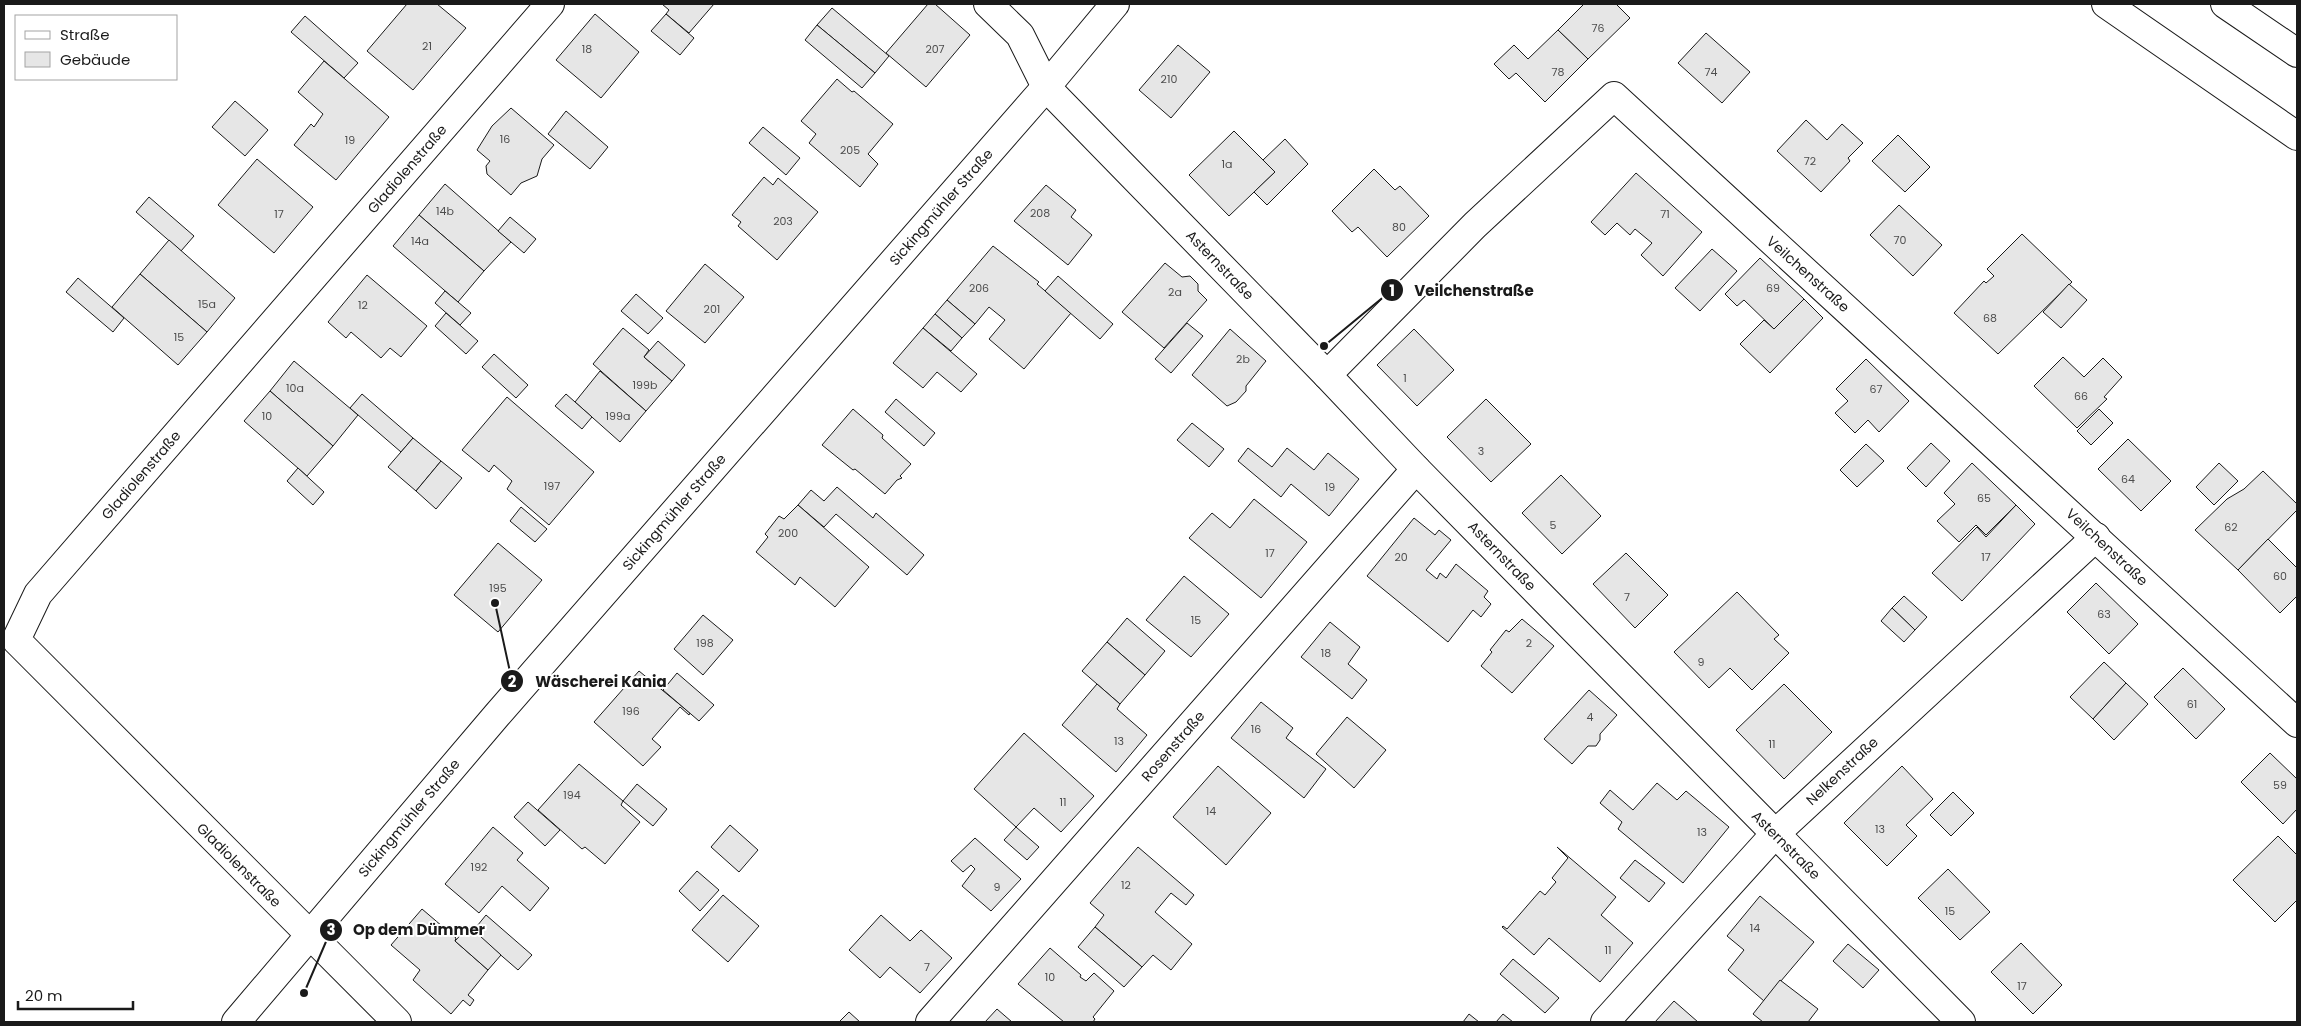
<svg xmlns="http://www.w3.org/2000/svg" width="2301" height="1026" viewBox="0 0 2301 1026" font-family="Poppins,sans-serif">
<rect width="100%" height="100%" fill="#fff"/>
<g fill="#e6e6e6" stroke="#1a1a1a">
<polygon points="407,4 437,4 466,28 413,90 367,51"/>
<polygon points="662,4 714,4 689,33 666,14 669,10"/>
<polygon points="928,4 935,4 970,35 926,87 886,53"/>
<polygon points="1584,4 1616,4 1630,18 1588,59 1558,30"/>
<polygon points="832,8 889,56 875,73 817,25"/>
<polygon points="595,14 639,52 601,98 556,60"/>
<polygon points="666,14 694,38 680,55 651,31"/>
<polygon points="305,16 358,63 344,78 291,32"/>
<polygon points="817,25 875,73 862,88 805,40"/>
<polygon points="1558,30 1588,59 1545,102 1516,73 1509,79 1494,64 1514,45 1528,59"/>
<polygon points="1706,33 1750,72 1722,103 1678,63"/>
<polygon points="1178,45 1210,72 1171,118 1139,90"/>
<polygon points="324,61 389,117 336,180 294,145 311,124 314,127 323,114 298,92"/>
<polygon points="837,79 852,92 854,91 893,124 868,154 878,164 860,187 809,143 816,134 801,121"/>
<polygon points="235,101 268,130 245,156 212,127"/>
<polygon points="511,108 554,145 542,159 537,176 521,183 511,195 487,174 486,166 490,161 477,150 492,126"/>
<polygon points="566,111 608,147 590,169 548,134"/>
<polygon points="1806,120 1827,140 1842,124 1863,143 1848,158 1850,161 1821,192 1777,151"/>
<polygon points="763,127 800,158 786,175 749,143"/>
<polygon points="1234,131 1275,172 1229,216 1189,175"/>
<polygon points="1898,135 1930,167 1905,192 1872,161"/>
<polygon points="1285,139 1308,164 1267,205 1254,192 1275,172 1263,160"/>
<polygon points="257,159 313,207 274,253 218,205"/>
<polygon points="1374,169 1395,190 1400,186 1429,216 1387,257 1358,227 1352,232 1332,211"/>
<polygon points="1636,173 1702,232 1663,276 1641,255 1652,243 1635,229 1630,235 1617,223 1605,235 1591,222"/>
<polygon points="764,177 773,185 778,178 818,212 777,260 738,226 741,222 732,215"/>
<polygon points="445,184 511,242 484,271 419,215"/>
<polygon points="1046,185 1076,210 1071,217 1092,235 1068,265 1014,221"/>
<polygon points="149,197 194,236 181,251 136,212"/>
<polygon points="1899,205 1942,245 1913,276 1870,235"/>
<polygon points="419,215 484,271 458,302 393,246"/>
<polygon points="510,217 536,239 524,253 498,231"/>
<polygon points="2022,234 2072,282 1998,354 1954,313 1984,281 1986,283 1994,276 1987,269"/>
<polygon points="169,240 235,298 207,332 140,274"/>
<polygon points="993,246 1039,282 1037,284 1071,313 1024,369 989,339 1005,320 989,307 975,324 947,300"/>
<polygon points="1712,249 1737,271 1700,311 1675,288"/>
<polygon points="1760,258 1804,299 1774,329 1744,300 1737,306 1725,294"/>
<polygon points="1165,263 1182,277 1190,276 1198,284 1198,291 1207,300 1164,348 1122,312"/>
<polygon points="705,264 744,297 705,343 666,311"/>
<polygon points="140,274 207,332 178,365 112,307"/>
<polygon points="367,275 427,326 401,357 390,348 381,358 351,332 346,338 328,322"/>
<polygon points="1058,276 1113,324 1100,339 1045,291"/>
<polygon points="78,278 124,318 113,332 66,292"/>
<polygon points="2069,284 2087,300 2061,328 2043,312"/>
<polygon points="445,291 471,313 460,325 435,303"/>
<polygon points="636,294 663,318 648,334 621,311"/>
<polygon points="1804,299 1823,318 1770,373 1740,344 1764,320 1774,329"/>
<polygon points="947,300 975,324 962,338 935,314"/>
<polygon points="446,313 478,341 466,354 435,326"/>
<polygon points="935,314 962,338 951,351 923,328"/>
<polygon points="1187,323 1203,336 1171,373 1155,359"/>
<polygon points="623,328 649,350 644,357 672,381 646,411 593,364"/>
<polygon points="923,328 977,374 961,392 937,372 923,388 893,363"/>
<polygon points="1230,329 1266,361 1246,386 1246,391 1236,402 1227,406 1192,375"/>
<polygon points="1414,329 1454,370 1417,406 1377,365"/>
<polygon points="658,341 685,365 672,381 644,357"/>
<polygon points="494,354 528,385 516,398 482,367"/>
<polygon points="2063,357 2084,377 2103,358 2122,377 2104,397 2107,399 2077,428 2034,386"/>
<polygon points="1866,359 1909,401 1879,432 1868,420 1855,433 1835,413 1848,401 1836,389"/>
<polygon points="294,361 358,415 333,446 270,391"/>
<polygon points="600,371 646,411 620,442 575,402"/>
<polygon points="270,391 333,446 307,476 244,421"/>
<polygon points="362,394 413,438 401,452 350,408"/>
<polygon points="566,394 592,417 582,429 555,406"/>
<polygon points="507,397 594,472 549,525 507,489 512,481 494,465 489,472 462,450"/>
<polygon points="896,399 935,433 924,446 885,412"/>
<polygon points="1486,399 1531,444 1491,482 1447,437"/>
<polygon points="853,409 883,435 882,438 911,464 900,476 902,478 897,480 885,494 855,469 853,470 822,445"/>
<polygon points="2099,409 2113,423 2091,445 2077,431"/>
<polygon points="1192,423 1224,449 1209,467 1177,440"/>
<polygon points="413,438 441,461 416,491 388,467"/>
<polygon points="2128,439 2171,481 2141,511 2098,469"/>
<polygon points="1931,443 1950,461 1926,487 1907,468"/>
<polygon points="1866,444 1884,461 1857,487 1840,470"/>
<polygon points="1248,448 1272,467 1287,448 1314,470 1328,453 1359,479 1329,516 1291,484 1281,497 1238,461"/>
<polygon points="441,461 462,478 436,509 416,491"/>
<polygon points="1972,463 2016,505 1986,535 1976,525 1959,542 1937,521 1955,504 1944,493"/>
<polygon points="2219,463 2238,481 2214,505 2196,487"/>
<polygon points="298,468 324,492 313,505 287,481"/>
<polygon points="2263,471 2297,504 2297,510 2238,570 2195,530 2227,499 2244,489"/>
<polygon points="1561,475 1601,516 1562,554 1522,513"/>
<polygon points="837,487 873,518 876,513 924,555 907,575 836,514 824,527 798,505 811,490 824,501"/>
<polygon points="1254,499 1307,542 1261,598 1189,538 1212,513 1230,528"/>
<polygon points="798,505 869,567 835,607 800,577 795,585 756,552 768,537 765,534 779,516 784,519"/>
<polygon points="2016,505 2035,524 1962,601 1932,573 1977,527 1986,537"/>
<polygon points="521,507 547,529 535,542 510,521"/>
<polygon points="1414,518 1435,535 1439,530 1451,540 1426,570 1437,579 1440,573 1446,578 1456,564 1488,591 1484,597 1491,604 1481,617 1473,610 1448,642 1367,576"/>
<polygon points="2268,539 2297,568 2297,596 2280,613 2238,570"/>
<polygon points="498,543 542,580 498,632 454,595"/>
<polygon points="1626,553 1668,595 1635,628 1593,584"/>
<polygon points="1184,576 1229,614 1191,657 1146,620"/>
<polygon points="2096,583 2138,624 2109,654 2067,612"/>
<polygon points="1737,592 1779,635 1774,639 1789,653 1752,690 1730,668 1709,688 1674,652"/>
<polygon points="1904,596 1927,617 1915,630 1892,608"/>
<polygon points="1892,608 1915,630 1904,642 1881,621"/>
<polygon points="703,615 733,640 703,675 674,649"/>
<polygon points="1127,618 1165,651 1145,675 1107,642"/>
<polygon points="1522,619 1554,646 1512,693 1481,666 1492,652 1490,650 1506,630 1509,632"/>
<polygon points="1330,622 1360,647 1348,664 1367,680 1352,699 1301,657"/>
<polygon points="1107,642 1145,675 1120,704 1082,671"/>
<polygon points="2104,662 2126,683 2093,719 2070,697"/>
<polygon points="2183,668 2225,709 2196,739 2154,697"/>
<polygon points="639,671 690,713 689,715 680,707 652,739 661,747 643,766 594,722"/>
<polygon points="677,673 714,705 699,721 663,690"/>
<polygon points="2126,683 2148,704 2114,740 2093,719"/>
<polygon points="1097,684 1120,704 1117,709 1147,735 1116,772 1062,725"/>
<polygon points="1784,684 1832,732 1784,779 1736,730"/>
<polygon points="1589,690 1617,715 1600,734 1600,740 1596,746 1588,746 1572,764 1544,739"/>
<polygon points="1261,702 1293,728 1286,738 1326,769 1304,798 1231,738"/>
<polygon points="1347,717 1386,750 1354,788 1316,754"/>
<polygon points="1024,733 1094,796 1061,832 1034,808 1016,827 974,789"/>
<polygon points="2270,753 2297,779 2297,809 2283,824 2241,782"/>
<polygon points="579,764 623,801 621,805 640,822 605,864 585,847 582,849 538,810"/>
<polygon points="1218,766 1271,813 1226,865 1173,817"/>
<polygon points="1902,766 1933,799 1906,825 1917,836 1887,866 1844,823"/>
<polygon points="1657,783 1677,800 1686,791 1729,827 1683,883 1618,829 1622,822 1600,803 1610,790 1633,810"/>
<polygon points="637,784 667,809 653,826 623,801"/>
<polygon points="1953,792 1974,813 1951,836 1930,815"/>
<polygon points="528,802 560,830 545,846 514,817"/>
<polygon points="730,825 758,850 739,872 711,847"/>
<polygon points="493,827 523,853 517,860 549,888 530,911 502,886 479,913 445,884"/>
<polygon points="1016,827 1039,847 1027,860 1004,840"/>
<polygon points="2278,836 2297,855 2297,900 2275,922 2233,880"/>
<polygon points="975,838 1021,879 991,911 962,886 975,869 971,865 963,872 951,861"/>
<polygon points="1138,847 1194,895 1186,905 1171,893 1155,912 1192,944 1171,970 1153,955 1142,967 1095,927 1104,915 1090,903"/>
<polygon points="1557,847 1616,897 1601,915 1633,943 1600,982 1549,938 1534,955 1502,927 1503,926 1507,929 1540,891 1545,895 1556,882 1552,878 1568,858"/>
<polygon points="1635,860 1665,883 1649,902 1620,878"/>
<polygon points="1948,869 1990,912 1960,940 1918,898"/>
<polygon points="697,871 719,890 700,911 679,891"/>
<polygon points="723,895 759,926 728,962 692,930"/>
<polygon points="1760,896 1814,942 1764,1001 1728,970 1744,950 1727,936"/>
<polygon points="422,909 456,938 455,941 488,970 468,995 474,1000 470,1006 463,1000 451,1014 413,980 420,970 391,945"/>
<polygon points="486,915 532,955 518,970 473,931"/>
<polygon points="881,915 910,941 921,930 952,958 920,993 890,967 880,978 849,950"/>
<polygon points="469,926 501,955 488,970 455,941"/>
<polygon points="1095,927 1142,967 1124,987 1078,947"/>
<polygon points="2021,943 2062,985 2033,1014 1991,972"/>
<polygon points="1848,944 1879,970 1863,988 1833,961"/>
<polygon points="1050,948 1081,975 1080,977 1086,981 1094,973 1114,991 1093,1017 1095,1019 1093,1022 1064,1022 1018,984"/>
<polygon points="1513,959 1559,998 1545,1013 1500,974"/>
<polygon points="1780,980 1818,1009 1808,1022 1763,1022 1753,1014"/>
<polygon points="1674,1001 1698,1022 1655,1022"/>
<polygon points="997,1009 1012,1022 985,1022"/>
<polygon points="849,1012 860,1022 839,1022"/>
<polygon points="1469,1014 1479,1022 1463,1022"/>
<polygon points="1503,1014 1513,1022 1496,1022"/>
</g>
<g fill="none" stroke-linecap="round" stroke-linejoin="round">
<g stroke="#1a1a1a" stroke-width="30">
<g id="street">
<polyline points="988,4 1020,35 1046,87 1327,375 1416,469 1961,1022"/>
<polyline points="1327,375 1475,225 1614,96 2297,723"/>
<polyline points="236,1022 497,715 1046,87 1115,4"/>
<polyline points="397,1022 16,640 38,594 550,4"/>
<polyline points="930,1022 1416,469"/>
<polyline points="1605,1022 1775,834 2096,537"/>
</g>
</g>
<g stroke="#1a1a1a" stroke-width="30">
<g id="highway">
<polyline points="2106,4 2297,136"/>
<polyline points="2225,4 2297,53"/>
</g>
</g>
<use href="#street" stroke="#fff" stroke-width="28"/>
<use href="#highway" stroke="#fff" stroke-width="28"/>
</g>
<g text-anchor="middle" dominant-baseline="central" stroke-width="4" stroke-linejoin="round" paint-order="stroke">
<g font-size="11" fill="#4d4d4d">
<text x="1598" y="28">76</text>
<text x="427" y="46">21</text>
<text x="587" y="49">18</text>
<text x="935" y="49">207</text>
<text x="1558" y="72">78</text>
<text x="1711" y="72">74</text>
<text x="1169" y="79">210</text>
<text x="505" y="139">16</text>
<text x="350" y="140">19</text>
<text x="850" y="150">205</text>
<text x="1810" y="161">72</text>
<text x="1227" y="164">1a</text>
<text x="445" y="211">14b</text>
<text x="1040" y="213">208</text>
<text x="279" y="214">17</text>
<text x="1665" y="214">71</text>
<text x="783" y="221">203</text>
<text x="1399" y="227">80</text>
<text x="1900" y="240">70</text>
<text x="420" y="241">14a</text>
<text x="979" y="288">206</text>
<text x="1773" y="288">69</text>
<text x="1175" y="292">2a</text>
<text x="207" y="304">15a</text>
<text x="363" y="305">12</text>
<text x="712" y="309">201</text>
<text x="1990" y="318">68</text>
<text x="179" y="337">15</text>
<text x="1243" y="359">2b</text>
<text x="1405" y="378">1</text>
<text x="645" y="385">199b</text>
<text x="295" y="388">10a</text>
<text x="1876" y="389">67</text>
<text x="2081" y="396">66</text>
<text x="267" y="416">10</text>
<text x="618" y="416">199a</text>
<text x="1481" y="451">3</text>
<text x="2128" y="479">64</text>
<text x="552" y="486">197</text>
<text x="1330" y="487">19</text>
<text x="1984" y="498">65</text>
<text x="1553" y="525">5</text>
<text x="2231" y="527">62</text>
<text x="788" y="533">200</text>
<text x="1270" y="553">17</text>
<text x="1401" y="557">20</text>
<text x="1986" y="557">17</text>
<text x="2280" y="576">60</text>
<text x="498" y="588">195</text>
<text x="1627" y="597">7</text>
<text x="2104" y="614">63</text>
<text x="1196" y="620">15</text>
<text x="705" y="643">198</text>
<text x="1529" y="643">2</text>
<text x="1326" y="653">18</text>
<text x="1701" y="662">9</text>
<text x="2192" y="704">61</text>
<text x="631" y="711">196</text>
<text x="1590" y="717">4</text>
<text x="1256" y="729">16</text>
<text x="1119" y="741">13</text>
<text x="1772" y="744">11</text>
<text x="2280" y="785">59</text>
<text x="572" y="795">194</text>
<text x="1063" y="802">11</text>
<text x="1211" y="811">14</text>
<text x="1880" y="829">13</text>
<text x="1702" y="832">13</text>
<text x="479" y="867">192</text>
<text x="1126" y="885">12</text>
<text x="997" y="887">9</text>
<text x="1950" y="911">15</text>
<text x="1755" y="928">14</text>
<text x="1608" y="950">11</text>
<text x="927" y="967">7</text>
<text x="1050" y="977">10</text>
<text x="2022" y="986">17</text>
</g>
<g font-size="14" fill="#1a1a1a" stroke="#fff">
<text transform="translate(407 169) rotate(-49)">Gladiolenstraße</text>
<text transform="translate(941 207) rotate(-49)">Sickingmühler Straße</text>
<text transform="translate(1220 265) rotate(46)">Asternstraße</text>
<text transform="translate(1808 274) rotate(42)">Veilchenstraße</text>
<text transform="translate(141 475) rotate(-49)">Gladiolenstraße</text>
<text transform="translate(674 512) rotate(-49)">Sickingmühler Straße</text>
<text transform="translate(2107 547) rotate(43)">Veilchenstraße</text>
<text transform="translate(1502 556) rotate(46)">Asternstraße</text>
<text transform="translate(1173 746) rotate(-49)">Rosenstraße</text>
<text transform="translate(1842 771) rotate(-43)">Nelkenstraße</text>
<text transform="translate(409 818) rotate(-50)">Sickingmühler Straße</text>
<text transform="translate(1786 845) rotate(45)">Asternstraße</text>
<text transform="translate(239 865) rotate(45)">Gladiolenstraße</text>
</g>
</g>
<path fill="none" stroke="#1a1a1a" stroke-width="2" d="M1324 346L1392 290M495 603L512 681M304 993L331 930"/>
<g fill="#1a1a1a" stroke="#fff" stroke-width="2">
<circle cx="1324" cy="346" r="5"/>
<circle cx="495" cy="603" r="5"/>
<circle cx="304" cy="993" r="5"/>
<circle cx="1392" cy="290" r="12"/>
<circle cx="512" cy="681" r="12"/>
<circle cx="331" cy="930" r="12"/>
</g>
<g font-size="15" text-anchor="middle" font-weight="bold" fill="#fff">
<text x="1392" y="296">1</text>
<text x="512" y="687">2</text>
<text x="331" y="935">3</text>
</g>
<g font-size="15" text-anchor="middle" font-weight="bold" fill="#1a1a1a" stroke="#fff" stroke-width="4" stroke-linejoin="round" paint-order="stroke">
<text x="1474" y="296">Veilchenstraße</text>
<text x="601" y="687">Wäscherei Kania</text>
<text x="419" y="935">Op dem Dümmer</text>
</g>
<rect width="2301" height="1026" fill="none" stroke="#1a1a1a" stroke-width="10"/>
<rect x="15" y="15" width="162" height="65" fill="#ffffff" stroke="#a3a3a3"/>
<rect x="25" y="31" width="25" height="8" fill="#ffffff" stroke="#a3a3a3"/>
<text x="60" y="40" font-size="15" fill="#1a1a1a">Straße</text>
<rect x="25" y="52" width="25" height="15" fill="#e6e6e6" stroke="#a3a3a3"/>
<text x="60" y="65" font-size="15" fill="#1a1a1a">Gebäude</text>
<path d="M18 1001v8h115v-8" fill="none" stroke="#1a1a1a" stroke-width="2.5"/>
<text x="25" y="1001" font-size="15" fill="#1a1a1a" stroke="#ffffff" stroke-width="4" paint-order="stroke">20 m</text>
</svg>
